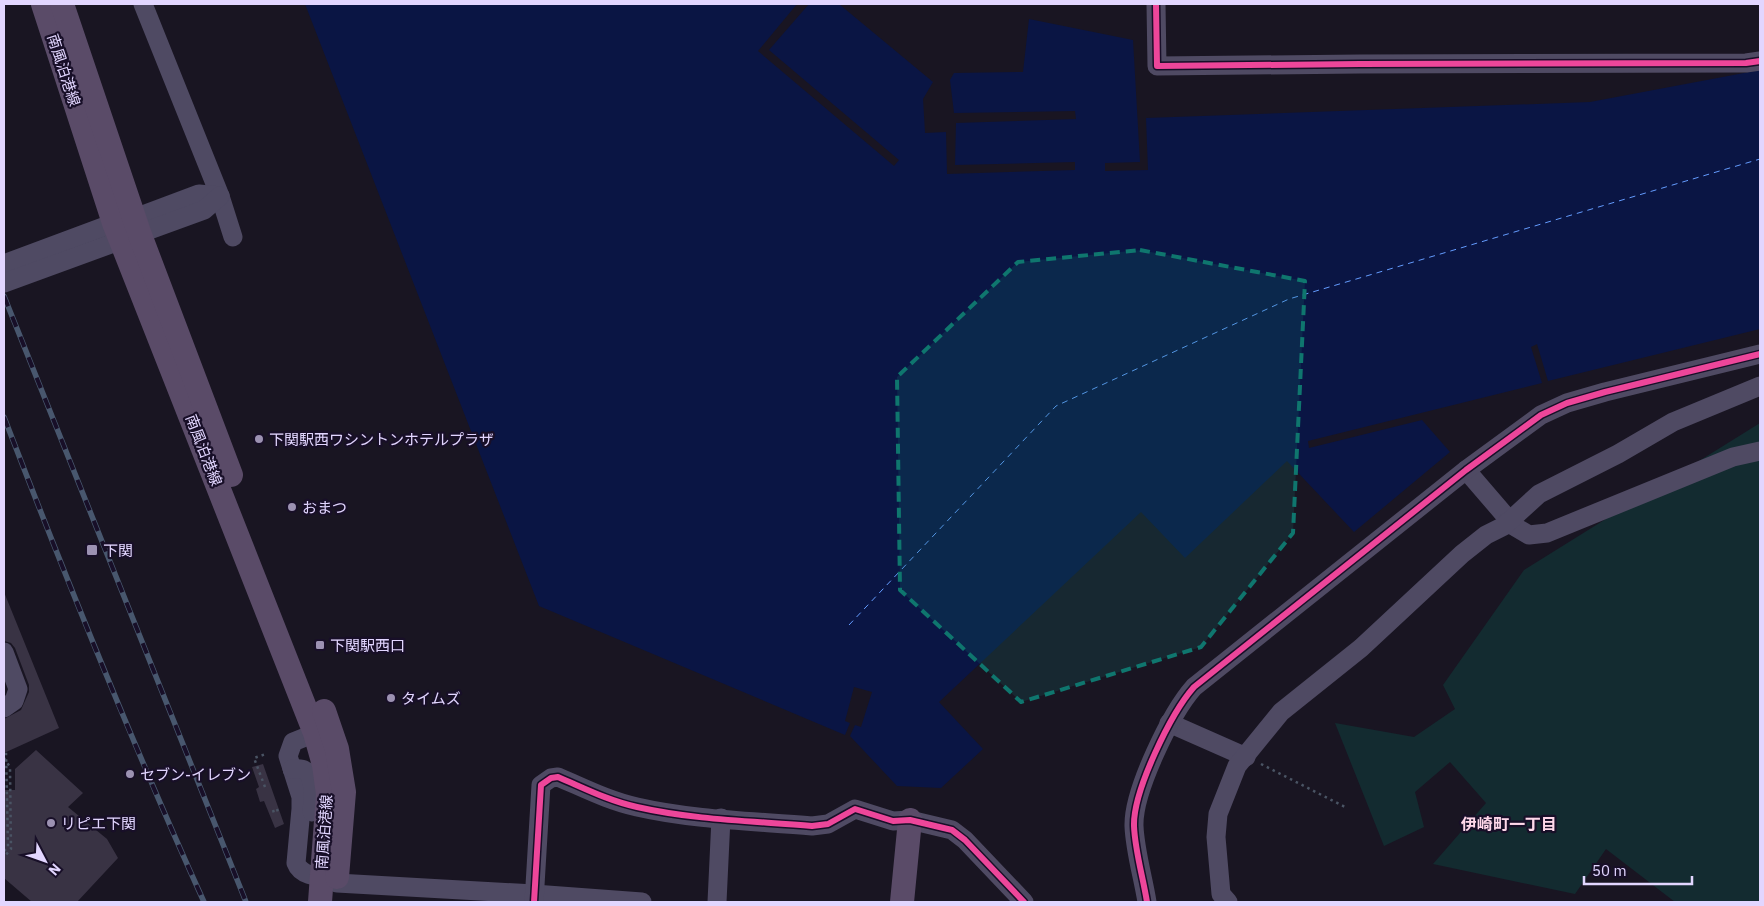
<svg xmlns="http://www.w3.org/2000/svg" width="1764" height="906" viewBox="0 0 1764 906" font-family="'IBM Plex Sans','Noto Sans JP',sans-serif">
<rect width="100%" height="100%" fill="#191522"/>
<polygon fill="#132b30" points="1760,423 1760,902 1675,902 1606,849 1575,894 1433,864 1486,803 1450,762 1415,792 1424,827 1384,846 1335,723 1414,737 1455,709 1443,685 1524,570"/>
<polygon fill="#0a1544" points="305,4 797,4 758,51 894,166 899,160 769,50 809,4 839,4 933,82 923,99 925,133 946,132 947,174 1075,170 1075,162 955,165 956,123 1076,119 1075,111 954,113 950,80 954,73 1023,72 1029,19 1133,40 1140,162 1105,163 1105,171 1148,170 1146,118 1590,102 1760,70 1760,329 1548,381 1537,344 1531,347 1542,383 1308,441 1309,448 1422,420 1450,452 1354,532 1287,461 1185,558 1141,512 939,702 983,749 941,788 897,786 850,736 855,725 861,727 872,692 854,687 845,721 850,723 845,735 539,606"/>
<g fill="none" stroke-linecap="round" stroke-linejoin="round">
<polyline stroke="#649cff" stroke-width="1" stroke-dasharray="6 5" stroke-linecap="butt" points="849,625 1056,406 1289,299 1760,159"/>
</g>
<g fill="#393344">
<polygon points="4,592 59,728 4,753 4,719 21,710 29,692 29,685 15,648 11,643 4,641"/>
<polygon points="36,750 83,793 68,807 107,839 118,858 77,902 32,902 4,878 4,790 15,790 15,769"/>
<polygon points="263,764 284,824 275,828 264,801 260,802 256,789 259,787 252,767"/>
</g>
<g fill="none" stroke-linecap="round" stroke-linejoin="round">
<g stroke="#4a5464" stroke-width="2.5" stroke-dasharray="2.5 4" stroke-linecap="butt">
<polyline points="4,758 10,767 11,849 4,857"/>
<polyline points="1261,764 1347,808"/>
<polyline points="265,787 254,758 266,754"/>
<polyline points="277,809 279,815"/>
<polyline points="273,810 275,816"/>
</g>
<g stroke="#4f4a63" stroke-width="19">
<polyline points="143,4 220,196 233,237"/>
<polyline points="1156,4 1157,66 1360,64 1746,63 1760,61"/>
<polyline points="4,264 114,223 135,218 199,194 220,196"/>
<polyline points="4,283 204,210 220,196"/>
<polyline points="1466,470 1509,520"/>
<polyline points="1507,522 1529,535 1547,533 1733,457 1760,451"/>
<polyline points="4,652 18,689 14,701 4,708"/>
<polyline points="1169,723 1246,757"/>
<path d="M328,728L293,742L288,756L301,797V809L296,863C300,874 317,879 327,875L330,868"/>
<path d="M292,769C296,769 301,768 304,770C316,775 313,802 312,812"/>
<polyline points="337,883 534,894 642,902"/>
<path d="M534,902L541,785L551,778L558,777C584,788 609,801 637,807C694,820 754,821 812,826L828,824L855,809L893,821L910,820L952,830L965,840L1024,902"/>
<polyline points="717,902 721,818"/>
<path d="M1147,902C1143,877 1135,851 1134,826C1133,791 1171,713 1194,687L1466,470L1541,415L1567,403L1605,392L1760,354"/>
<polyline points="1228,902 1221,894 1216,837 1218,814 1237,766 1281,712 1361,648 1462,554 1486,535 1504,526 1539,494 1618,454 1673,422 1760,386"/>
</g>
<g stroke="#5a4b68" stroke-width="24">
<polyline points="43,4 114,223 315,733 324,765 328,794 320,902"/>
<polyline points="62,4 140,235 231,475"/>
<polyline points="324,711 337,749 344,792 337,877"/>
<polyline points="902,902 910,820"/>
</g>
<g stroke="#48576e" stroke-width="5.5">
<g id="rail">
<polyline points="4,296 246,902"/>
<path d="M4,417C67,581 132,743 204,902"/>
</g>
</g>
<use href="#rail" stroke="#180f28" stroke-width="4" stroke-dasharray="11" stroke-linecap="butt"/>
<polyline stroke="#4a5464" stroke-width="2.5" stroke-dasharray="2.5 4" stroke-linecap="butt" points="4,851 8,847 6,752"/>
<g stroke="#180f28" stroke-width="9">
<g id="cycleway">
<polyline points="1156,4 1157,66 1360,64 1746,63 1760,61"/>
<path d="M534,902L541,785L551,778L558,777C584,788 609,801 637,807C694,820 754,821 812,826L828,824L855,809L893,821L910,820L952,830L965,840L1024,902"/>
<path d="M1147,902C1143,877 1135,851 1134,826C1133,791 1171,713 1194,687L1466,470L1541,415L1567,403L1605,392L1760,354"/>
</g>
</g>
<use href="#cycleway" stroke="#ed469a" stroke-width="6"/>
</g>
<path fill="#0f766e" fill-opacity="0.2" stroke="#0f766e" stroke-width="4" stroke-dasharray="10 6" stroke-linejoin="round" d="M1140,250L1305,281L1293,533L1201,647L1021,702L900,590L897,377L1018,262Z"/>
<g fill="#9c92b2" stroke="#180f28" stroke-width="2">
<circle cx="259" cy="439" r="5"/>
<circle cx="292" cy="507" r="5"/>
<rect x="86" y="544" width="12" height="12" rx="2.5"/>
<rect x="315" y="640" width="10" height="10" rx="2.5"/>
<circle cx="391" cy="698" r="5"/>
<circle cx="130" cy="774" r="5"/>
<circle cx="51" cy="823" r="5"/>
</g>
<g text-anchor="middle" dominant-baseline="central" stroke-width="4.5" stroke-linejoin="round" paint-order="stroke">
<g font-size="15" fill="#e2d6ff" stroke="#180f28">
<text transform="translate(64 70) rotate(72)">南風泊港線</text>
<text transform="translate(204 450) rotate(69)">南風泊港線</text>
<text transform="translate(324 832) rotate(-86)">南風泊港線</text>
</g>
<g font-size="15" fill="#e2d6ff" stroke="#180f28" text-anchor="start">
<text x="269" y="439">下関駅西ワシントンホテルプラザ</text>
<text x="302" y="507">おまつ</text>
<text x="103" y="550">下関</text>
<text x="330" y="645">下関駅西口</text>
<text x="401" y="698">タイムズ</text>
<text x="140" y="774">セブン-イレブン</text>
<text x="61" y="823">リピエ下関</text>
</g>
<g font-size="16" font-weight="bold" fill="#ffd8ea" stroke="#180f28">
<text x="1509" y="824">伊崎町一丁目</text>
</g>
</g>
<rect width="1764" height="906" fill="none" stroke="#e2d6ff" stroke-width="10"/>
<g transform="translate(45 861) rotate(131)" stroke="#180f28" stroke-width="4" paint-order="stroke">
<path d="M0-4L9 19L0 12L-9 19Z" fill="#e2d6ff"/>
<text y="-8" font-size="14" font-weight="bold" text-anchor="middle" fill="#e2d6ff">N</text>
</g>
<path d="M1584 876v8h108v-8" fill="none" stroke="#e2d6ff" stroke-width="2.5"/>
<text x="1592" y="876" font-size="15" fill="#e2d6ff" stroke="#180f28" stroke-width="4" paint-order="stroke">50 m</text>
</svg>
